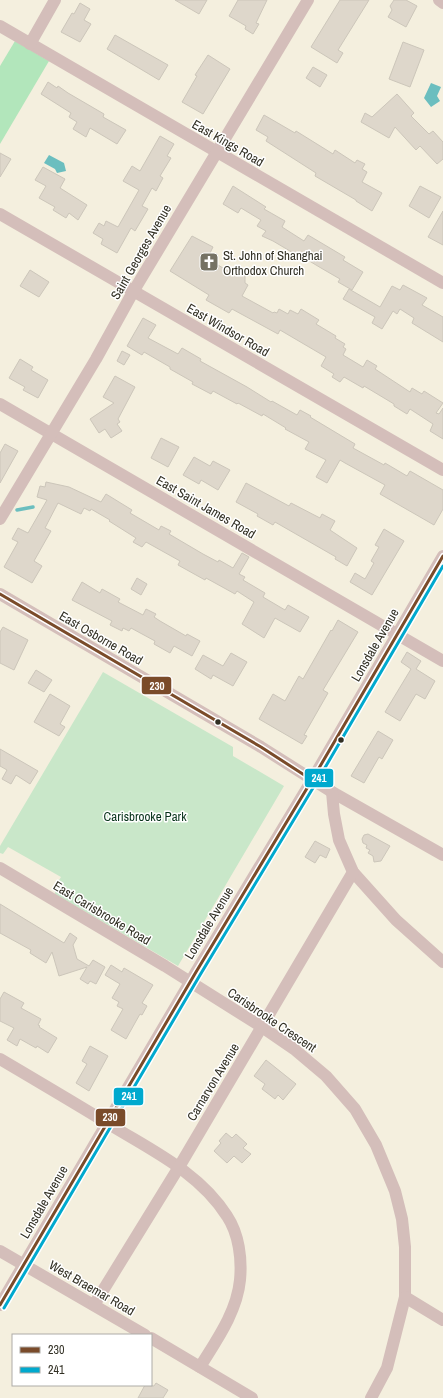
<svg xmlns="http://www.w3.org/2000/svg" width="443" height="1398" viewBox="0 0 443 1398" font-family="'Archivo Narrow',sans-serif">
<rect width="100%" height="100%" fill="#f4efde"/>
<polygon fill="#c9e7c9" points="103,672 233,747 233,756 284,786 178,966 55,894 56,885 61,877 8,847 3,854 0,853 0,846"/>
<polygon fill="#b2e6bb" points="15,41 49,61 0,144 0,66"/>
<g fill="#6bbebf">
<polygon points="431,83 441,87 437,96 440,101 431,107 424,98"/>
<polygon points="49,155 64,163 66,171 57,173 55,169 44,163"/>
</g>
<g fill="none" stroke-linecap="round" stroke-linejoin="round">
<polyline stroke="#6bbebf" stroke-width="3.5" points="17,510 33,507"/>
</g>
<g fill="#ded7cb" stroke="#ccc6ba">
<polygon points="175,0 207,0 199,14"/>
<polygon points="238,0 267,0 256,23 259,24 253,34 245,29 246,26 229,16"/>
<polygon points="340,0 369,0 338,50 343,53 337,63 311,47"/>
<polygon points="394,0 406,0 417,6 406,27 388,17 392,10 390,6"/>
<polygon points="80,3 90,9 84,20 91,24 80,42 61,32 72,13 74,14"/>
<polygon points="115,35 168,65 159,80 107,49"/>
<polygon points="403,42 424,50 410,87 389,79"/>
<polygon points="208,55 230,69 203,114 182,102 197,76 195,75"/>
<polygon points="313,67 327,75 320,87 306,78"/>
<polygon points="48,82 57,88 58,86 68,93 104,114 103,117 126,130 117,144 90,128 86,137 73,129 77,122 69,117 71,113 41,94"/>
<polygon points="397,94 414,113 411,116 429,134 433,131 443,142 443,159 437,164 420,146 416,150 395,127 389,138 361,122 365,113 372,117"/>
<polygon points="264,115 295,133 296,131 333,154 335,150 355,163 357,160 365,164 362,169 367,172 362,182 382,193 372,211 356,201 356,200 315,176 316,173 266,141 268,137 256,130"/>
<polygon points="160,136 174,144 167,156 171,158 160,176 163,178 156,191 152,188 142,206 148,209 135,231 131,228 117,253 101,244 103,239 93,233 99,223 104,226 106,221 118,227 139,190 123,181 132,166 140,171"/>
<polygon points="0,153 11,159 0,177"/>
<polygon points="43,167 65,179 60,188 87,205 78,220 69,213 66,218 53,210 55,207 39,198 46,186 35,180"/>
<polygon points="233,186 266,207 264,209 285,221 282,227 304,241 308,235 345,257 343,260 363,272 352,290 338,282 340,279 321,268 296,253 295,254 273,241 262,236 266,231 257,226 261,220 241,208 238,213 223,204"/>
<polygon points="420,186 441,197 429,218 409,206"/>
<polygon points="443,211 443,245 428,237"/>
<polygon points="192,236 213,247 210,253 216,257 213,262 233,274 240,272 242,273 245,276 245,283 248,285 242,296 273,313 274,312 277,313 279,309 288,314 290,310 298,314 301,309 319,320 316,324 336,336 335,338 345,344 343,347 346,349 343,355 363,367 367,360 377,366 375,369 410,392 412,388 422,394 424,391 443,403 436,413 439,414 443,408 443,439 430,431 433,424 410,409 407,414 394,406 394,404 364,386 363,388 344,377 340,382 332,377 334,374 321,366 326,357 280,330 278,334 232,309 229,313 206,300 209,295 170,271"/>
<polygon points="30,270 49,282 39,297 20,286"/>
<polygon points="403,285 427,298 422,305 443,317 443,342 412,323 414,318 400,309 397,314 393,311 382,329 372,323 375,317 343,299 349,289 380,307 392,286 400,290"/>
<polygon points="143,318 156,325 148,338 178,354 182,348 201,359 200,361 247,387 271,402 272,401 297,415 300,410 311,416 310,417 355,444 353,448 384,465 385,463 407,476 410,471 443,490 443,509 434,525 380,494 385,485 345,463 340,460 327,483 316,477 326,460 305,449 309,442 285,429 286,428 263,414 262,416 238,403 237,404 213,391 211,394 192,384 193,382 170,369 170,367 144,352 142,355 127,346"/>
<polygon points="122,351 130,355 124,365 117,361"/>
<polygon points="20,359 33,367 31,370 48,380 38,398 23,390 25,387 9,378"/>
<polygon points="115,376 135,387 118,419 120,422 117,424 122,431 111,438 105,429 99,433 90,419 114,403 103,397"/>
<polygon points="161,438 179,447 168,467 151,458"/>
<polygon points="5,444 18,451 0,483 0,453"/>
<polygon points="194,457 210,466 213,461 230,470 218,490 201,480 199,484 183,475"/>
<polygon points="46,482 69,487 101,502 106,494 132,510 130,513 159,530 161,526 171,531 169,534 203,554 218,562 219,560 233,568 242,553 249,557 239,574 245,577 243,580 265,593 263,597 285,610 288,605 309,617 300,632 275,618 264,638 242,624 254,602 237,591 235,594 206,578 205,580 178,565 180,561 146,542 142,547 133,542 136,538 109,521 110,520 91,509 90,511 84,508 81,514 58,503 45,528 51,531 34,561 42,566 32,583 4,567 18,542 12,539 18,528 28,533 47,500 37,497 40,486 45,487"/>
<polygon points="246,483 289,506 291,503 320,518 322,514 335,521 330,530 357,548 347,566 335,559 336,557 275,522 273,525 257,516 258,514 236,502"/>
<polygon points="384,529 404,541 372,595 350,582 355,573 365,579 374,563 371,561 379,547 375,545"/>
<polygon points="137,578 147,584 141,595 131,589"/>
<polygon points="82,582 100,593 102,589 120,599 118,602 143,615 146,609 156,614 154,617 160,621 186,636 187,634 200,641 192,656 174,646 170,653 154,644 155,641 131,628 129,631 123,628 122,631 110,625 112,621 72,600"/>
<polygon points="338,620 358,632 323,690 328,693 304,735 307,736 302,744 259,719 273,694 285,701 299,676 303,679 331,630 332,631"/>
<polygon points="3,627 28,640 14,670 0,663 0,632"/>
<polygon points="407,652 421,661 416,669 435,681 425,699 416,694 400,721 385,712 411,669 401,662"/>
<polygon points="231,653 247,662 233,686 213,675 211,679 195,669 203,655 223,666"/>
<polygon points="36,670 52,680 44,692 28,683"/>
<polygon points="50,694 70,706 60,724 65,727 59,736 34,722"/>
<polygon points="378,731 393,740 382,759 379,757 364,783 351,776"/>
<polygon points="0,749 38,771 30,784 16,775 11,784 2,779 7,770 0,766"/>
<polygon points="368,834 390,846 381,861 374,862 373,856 368,853 370,850 366,848 367,845 363,843 362,839 364,835"/>
<polygon points="315,841 330,849 326,858 320,855 315,863 305,857"/>
<polygon points="0,904 64,943 70,933 77,938 73,945 77,959 89,966 93,960 105,967 96,984 90,981 88,984 80,979 87,967 59,976 52,952 46,963 30,953 31,950 0,933"/>
<polygon points="111,965 122,972 124,968 153,985 142,1003 147,1006 142,1015 140,1014 126,1039 111,1030 123,1009 117,1006 119,1002 112,998 120,984 105,975"/>
<polygon points="4,992 24,1003 21,1008 41,1019 38,1025 40,1026 39,1027 57,1038 48,1053 37,1046 36,1048 20,1039 17,1046 7,1040 14,1028 0,1021 0,999"/>
<polygon points="90,1046 108,1056 89,1091 76,1083 87,1064 82,1061"/>
<polygon points="266,1060 296,1084 283,1100 278,1095 275,1099 262,1089 265,1084 254,1076"/>
<polygon points="226,1133 232,1138 236,1134 247,1144 243,1148 251,1154 242,1163 234,1156 227,1163 214,1151 221,1143 219,1141"/>
<polygon points="156,1383 168,1390 163,1398 138,1398 145,1385 154,1386"/>
</g>
<g fill="none" stroke-linecap="round" stroke-linejoin="round">
<g stroke="#d4beba" stroke-width="12">
<polyline points="439,0 443,3"/>
<polyline points="0,26 443,283"/>
<polyline points="30,44 55,0"/>
<polyline points="0,214 443,470"/>
<polyline points="0,404 443,661"/>
<polyline points="0,519 96,359 133,292 308,0"/>
<polyline points="0,594 261,747 332,792 443,855"/>
<polyline points="332,792 334,814 339,840 353,872 396,920 443,962"/>
<polyline points="0,868 165,966 262,1027 294,1049 326,1076 355,1109 376,1145 395,1191 402,1219 405,1247 405,1297 387,1368 371,1398"/>
<path d="M0,1059C39,1082 78,1105 117,1129C157,1153 201,1175 227,1216C239,1234 242,1259 240,1280C237,1312 216,1341 200,1367"/>
<polyline points="0,1251 145,1335"/>
<polyline points="405,1297 443,1320"/>
<polyline points="0,1305 196,972 312,780 443,556"/>
<polyline points="94,1305 179,1167 353,872"/>
<polyline points="151,1338 252,1398"/>
</g>
<g stroke="#fff" stroke-width="6">
<g id="bus-1">
<polyline points="0,594 261,747 312,780"/>
<polyline points="0,1305 196,972 312,780 443,556"/>
</g>
</g>
<g stroke="#fff" stroke-width="6">
<polyline id="bus-2" points="4,1308 200,975 316,783 443,566"/>
</g>
<use href="#bus-1" stroke="#7a4b2a" stroke-width="3"/>
<use href="#bus-2" stroke="#00a9ce" stroke-width="3"/>
</g>
<defs>
<g id="church-square" transform="scale(1)"><rect x="-9" y="-9" width="18" height="18" rx="4" fill="#757264" stroke="#fff"/><path d="M-1.2-6h2.4v3.5h3.3v2.4h-3.3V6h-2.4V-.1h-3.3v-2.4h3.3Z" fill="#fff"/></g>
</defs>
<g fill-rule="evenodd">
<use href="#church-square" x="209" y="262"/>
</g>
<g fill="#312f23" stroke="#fff" stroke-width="1.5">
<circle cx="218" cy="722" r="3.5"/>
<circle cx="341" cy="740" r="3.5"/>
</g>
<g text-anchor="middle" dominant-baseline="central" stroke-width="3" stroke-linejoin="round" paint-order="stroke">
<g font-size="13" fill="#312f23" stroke="#fff">
<text transform="translate(228 143) rotate(30)">East Kings Road</text>
<text transform="translate(141 252) rotate(-60)">Saint Georges Avenue</text>
<text transform="translate(228 330) rotate(30)">East Windsor Road</text>
<text transform="translate(206 507) rotate(30)">East Saint James Road</text>
<text transform="translate(101 638) rotate(30)">East Osborne Road</text>
<text transform="translate(375 645) rotate(-60)">Lonsdale Avenue</text>
<text transform="translate(102 913) rotate(31)">East Carisbrooke Road</text>
<text transform="translate(209 923) rotate(-59)">Lonsdale Avenue</text>
<text transform="translate(272 1020) rotate(34)">Carisbrooke Crescent</text>
<text transform="translate(213 1082) rotate(-59)">Carnarvon Avenue</text>
<text transform="translate(44 1202) rotate(-60)">Lonsdale Avenue</text>
<text transform="translate(92 1288) rotate(30)">West Braemar Road</text>
</g>
<g font-size="13" fill="#312f23" stroke="#fff" text-anchor="start">
<text x="223" y="255">St. John of Shanghai<tspan x="223" dy="15">Orthodox Church</tspan></text>
</g>
<g font-size="13" fill="#07321a" stroke="#fff">
<text x="145" y="816">Carisbrooke Park</text>
</g>
</g>
<g stroke="#fff" stroke-width="1.5">
<rect x="141" y="676" width="31" height="19" rx="4" fill="#7a4b2a"/>
<rect x="304" y="768" width="30" height="20" rx="4" fill="#00a9ce"/>
<rect x="113" y="1087" width="31" height="19" rx="4" fill="#00a9ce"/>
<rect x="95" y="1108" width="31" height="19" rx="4" fill="#7a4b2a"/>
</g>
<g font-size="11" text-anchor="middle" font-weight="bold" fill="#fff">
<text x="157" y="690">230</text>
<text x="319" y="782">241</text>
<text x="129" y="1100">241</text>
<text x="110" y="1121">230</text>
</g>
<rect x="12" y="1334" width="140" height="52" fill="#ffffff" stroke="#adaca7"/>
<rect x="20" y="1347" width="20" height="6" fill="#7a4b2a" stroke="#adaca7"/>
<text x="48" y="1354" font-size="12" fill="#312f23">230</text>
<rect x="20" y="1367" width="20" height="6" fill="#00a9ce" stroke="#adaca7"/>
<text x="48" y="1374" font-size="12" fill="#312f23">241</text>
</svg>
